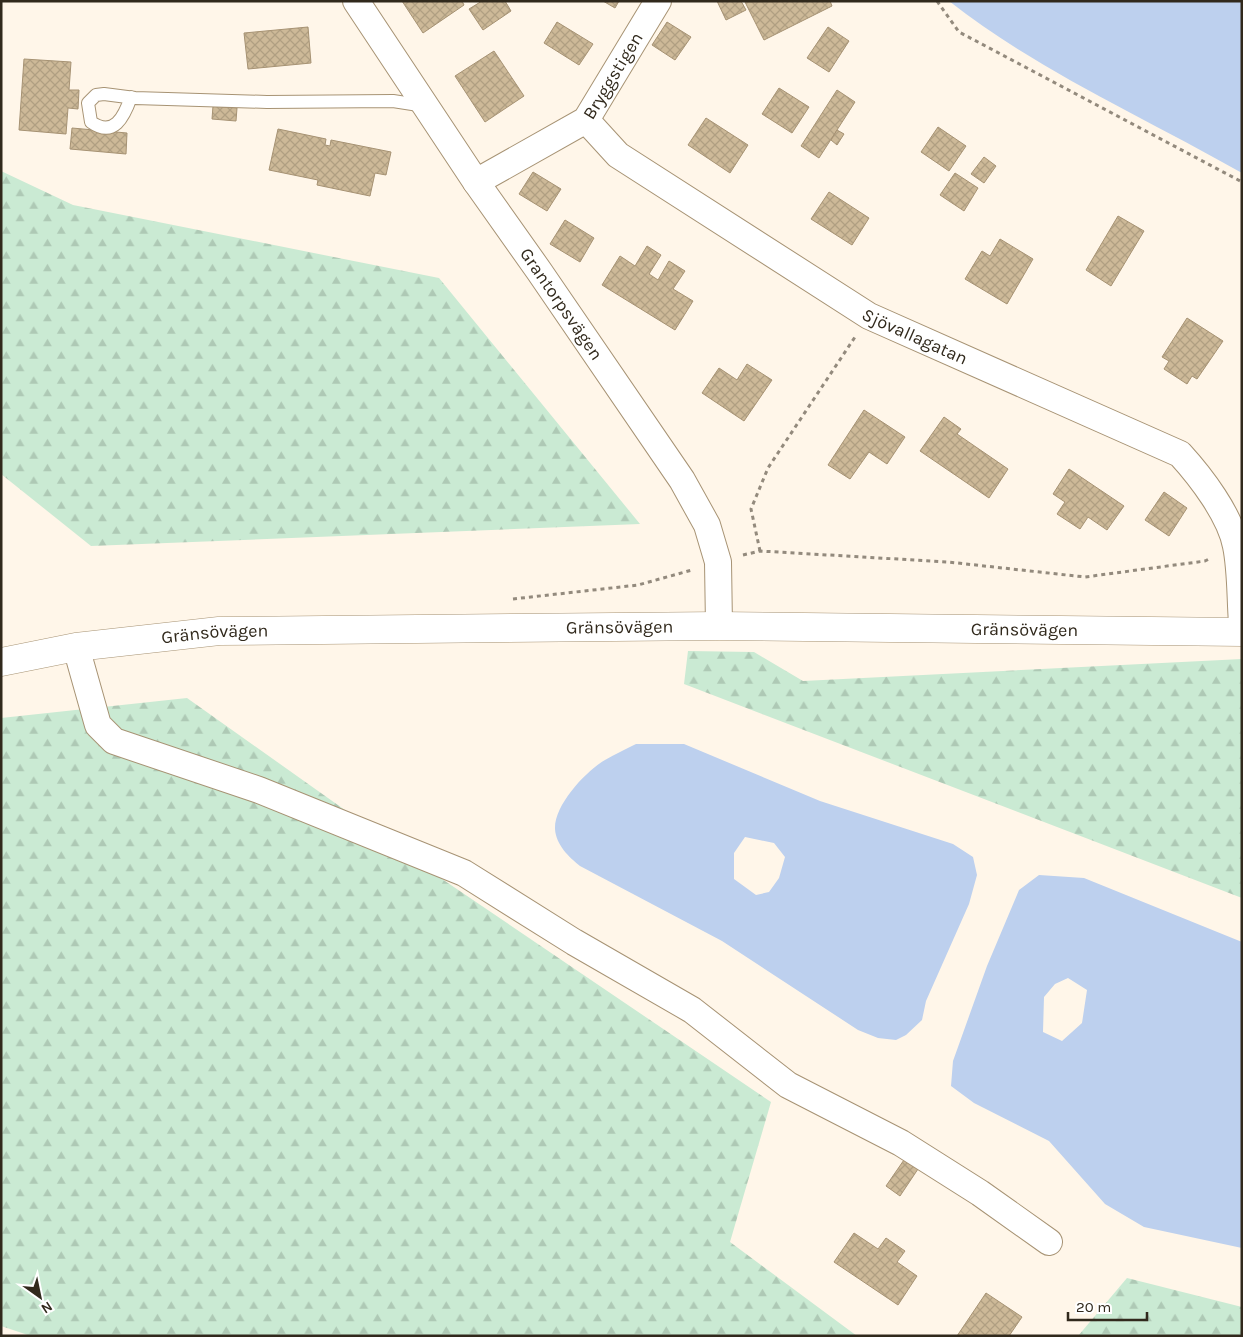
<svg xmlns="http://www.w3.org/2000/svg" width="1243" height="1337" viewBox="0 0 1243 1337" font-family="Karla,sans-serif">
<defs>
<pattern id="forest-firs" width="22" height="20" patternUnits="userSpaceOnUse" patternTransform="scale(1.25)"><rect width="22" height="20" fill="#caead3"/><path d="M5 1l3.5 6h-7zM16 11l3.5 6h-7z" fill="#aec9b5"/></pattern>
<pattern id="building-cross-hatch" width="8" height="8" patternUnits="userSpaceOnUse" patternTransform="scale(1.25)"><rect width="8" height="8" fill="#cdb998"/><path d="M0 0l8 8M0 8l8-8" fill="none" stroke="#b09f82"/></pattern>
</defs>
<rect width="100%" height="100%" fill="#fff6e9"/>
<g fill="url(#forest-firs)">
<polygon points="1,171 73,205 439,278 640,524 91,546 1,474"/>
<polygon points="688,651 754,652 803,681 1242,659 1242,898 684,684"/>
<polygon points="187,698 445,881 771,1102 730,1242 857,1336 31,1336 1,1326 1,718"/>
<polygon points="1127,1278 1242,1307 1242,1336 1078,1336"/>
</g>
<g fill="#bdd0ee" fill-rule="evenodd">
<path d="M949,1H1242V173C1144,117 1038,71 949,1Z"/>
<path d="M636,744H684L820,801L953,844L973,857L977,875L969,904L926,1001L922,1020L906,1035L896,1040L878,1038L858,1030L722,941L580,866C569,857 556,845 555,829C554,805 586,771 605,760C615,754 626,749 636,744ZM745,837L774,843L785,857L779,878L769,892L756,895L734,879V853Z"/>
<path d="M1039,875L1084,878L1242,942V1248L1144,1227L1105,1204L1049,1141L974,1103L951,1086L953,1061L987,966L1019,890ZM1068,978L1087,990L1082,1023L1062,1041L1043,1032L1044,997L1055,984Z"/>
</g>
<g fill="url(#building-cross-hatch)" stroke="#a69273">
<polygon points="402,1 462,1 464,5 423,33"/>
<polygon points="482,1 505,1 511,11 483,30 469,9"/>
<polygon points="603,1 619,1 615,8"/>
<polygon points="717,1 741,1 746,10 726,20"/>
<polygon points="830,1 832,6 764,40 745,2"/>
<polygon points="557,22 593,44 579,65 544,43"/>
<polygon points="667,22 691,37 675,60 652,45"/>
<polygon points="308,27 311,63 248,69 244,33"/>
<polygon points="828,27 849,41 829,72 807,58"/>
<polygon points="494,51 524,96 485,122 455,76"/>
<polygon points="24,59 71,62 69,90 79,90 78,109 68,108 66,134 19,130"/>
<polygon points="779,88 809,107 792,133 762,114"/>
<polygon points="837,90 855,102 819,158 801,146"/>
<polygon points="213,106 237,108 236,121 212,119"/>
<polygon points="706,118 748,145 730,173 688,145"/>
<polygon points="938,127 966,146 949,171 921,152"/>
<polygon points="72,128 127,133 126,154 70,149"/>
<polygon points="278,129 326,139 325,145 330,146 331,140 391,152 386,175 375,173 370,196 317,185 318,180 269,170"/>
<polygon points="837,130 844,134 837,145 831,140"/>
<polygon points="984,157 996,166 984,183 971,174"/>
<polygon points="533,172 561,189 547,211 519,194"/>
<polygon points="955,173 978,188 964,211 940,195"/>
<polygon points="829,192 869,218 852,245 811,219"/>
<polygon points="1118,216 1144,231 1111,286 1086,270"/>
<polygon points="565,220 594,238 580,262 550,244"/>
<polygon points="1000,239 1033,259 1007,304 965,279 982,251 990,256"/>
<polygon points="647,246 661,255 649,274 658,280 669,261 685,271 673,289 693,301 675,330 602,285 620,256 635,266"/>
<polygon points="1187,318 1223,341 1197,379 1192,376 1187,384 1164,369 1169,361 1162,357"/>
<polygon points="747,364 772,380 744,421 702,393 719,368 737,380"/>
<polygon points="864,410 905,437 887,464 869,452 850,479 828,465"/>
<polygon points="944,417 961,429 957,434 1008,469 989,498 920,451"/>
<polygon points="1069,469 1124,506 1107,530 1088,517 1080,529 1057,514 1065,502 1053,494"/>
<polygon points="1164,492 1187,508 1169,536 1145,520"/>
<polygon points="906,1157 920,1166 900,1196 886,1186"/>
<polygon points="854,1233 878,1249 886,1238 905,1251 897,1262 917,1276 898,1305 834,1262"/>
<polygon points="986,1293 1022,1317 1009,1336 957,1336"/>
</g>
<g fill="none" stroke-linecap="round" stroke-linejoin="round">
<g stroke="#a79374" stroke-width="14">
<path id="service" d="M131,97C124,117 114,138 91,122L88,103L96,95L104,94L135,98L267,102L393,101L425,106"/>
</g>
<g stroke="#a79374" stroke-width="28">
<g id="minor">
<path id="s1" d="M356,1L476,182L539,271L682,480L707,525L718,562L719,626"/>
<path id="s2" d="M586,120L618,155L869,316L1180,454C1201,477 1230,515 1236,546C1241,570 1240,598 1242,623"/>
<path id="s3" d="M476,182L586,120L658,1"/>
<polyline points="76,647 98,725 114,741 259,790 464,873 574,942 692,1010 788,1085 901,1143 980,1193 1049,1242"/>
</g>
</g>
<g stroke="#a79374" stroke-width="29">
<g id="tertiary">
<path id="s4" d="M1,662L76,647L219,631L719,626L1242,632"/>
</g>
</g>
<g stroke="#938a7d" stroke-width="3" stroke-dasharray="4 4" stroke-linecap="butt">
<polyline points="937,1 959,32 1242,182"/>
<polyline points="760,551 751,509 768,468 855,337"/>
<polyline points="743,555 760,551 948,562 1085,577 1205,561 1211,558"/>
<polyline points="513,599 638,585 692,570"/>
</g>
<use href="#service" stroke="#fff" stroke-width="12"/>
<use href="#minor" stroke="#fff" stroke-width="26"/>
<use href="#tertiary" stroke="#fff" stroke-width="28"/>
</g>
<g text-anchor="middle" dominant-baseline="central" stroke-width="5" stroke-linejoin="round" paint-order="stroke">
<g font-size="18" fill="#31291c" stroke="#fff">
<text stroke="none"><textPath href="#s3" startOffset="178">Bryggstigen</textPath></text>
<text stroke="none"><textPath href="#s1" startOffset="366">Grantorpsvägen</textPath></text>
<text stroke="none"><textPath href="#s2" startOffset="396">Sjövallagatan</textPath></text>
<text stroke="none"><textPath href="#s4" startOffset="621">Gränsövägen</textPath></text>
<text stroke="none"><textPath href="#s4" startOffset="1026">Gränsövägen</textPath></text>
<text stroke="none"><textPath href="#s4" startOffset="216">Gränsövägen</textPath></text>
</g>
</g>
<rect width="1243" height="1337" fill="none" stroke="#31291c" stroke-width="5"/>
<g transform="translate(40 1297) rotate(147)" stroke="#ffffff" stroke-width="4" paint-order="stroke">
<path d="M0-4L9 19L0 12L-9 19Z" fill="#31291c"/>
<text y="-8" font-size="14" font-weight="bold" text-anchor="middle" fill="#31291c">N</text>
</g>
<path d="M1068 1312v8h79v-8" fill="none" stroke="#31291c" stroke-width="2.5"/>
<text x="1076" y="1312" font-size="15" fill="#31291c" stroke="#ffffff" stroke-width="4" paint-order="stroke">20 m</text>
</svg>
